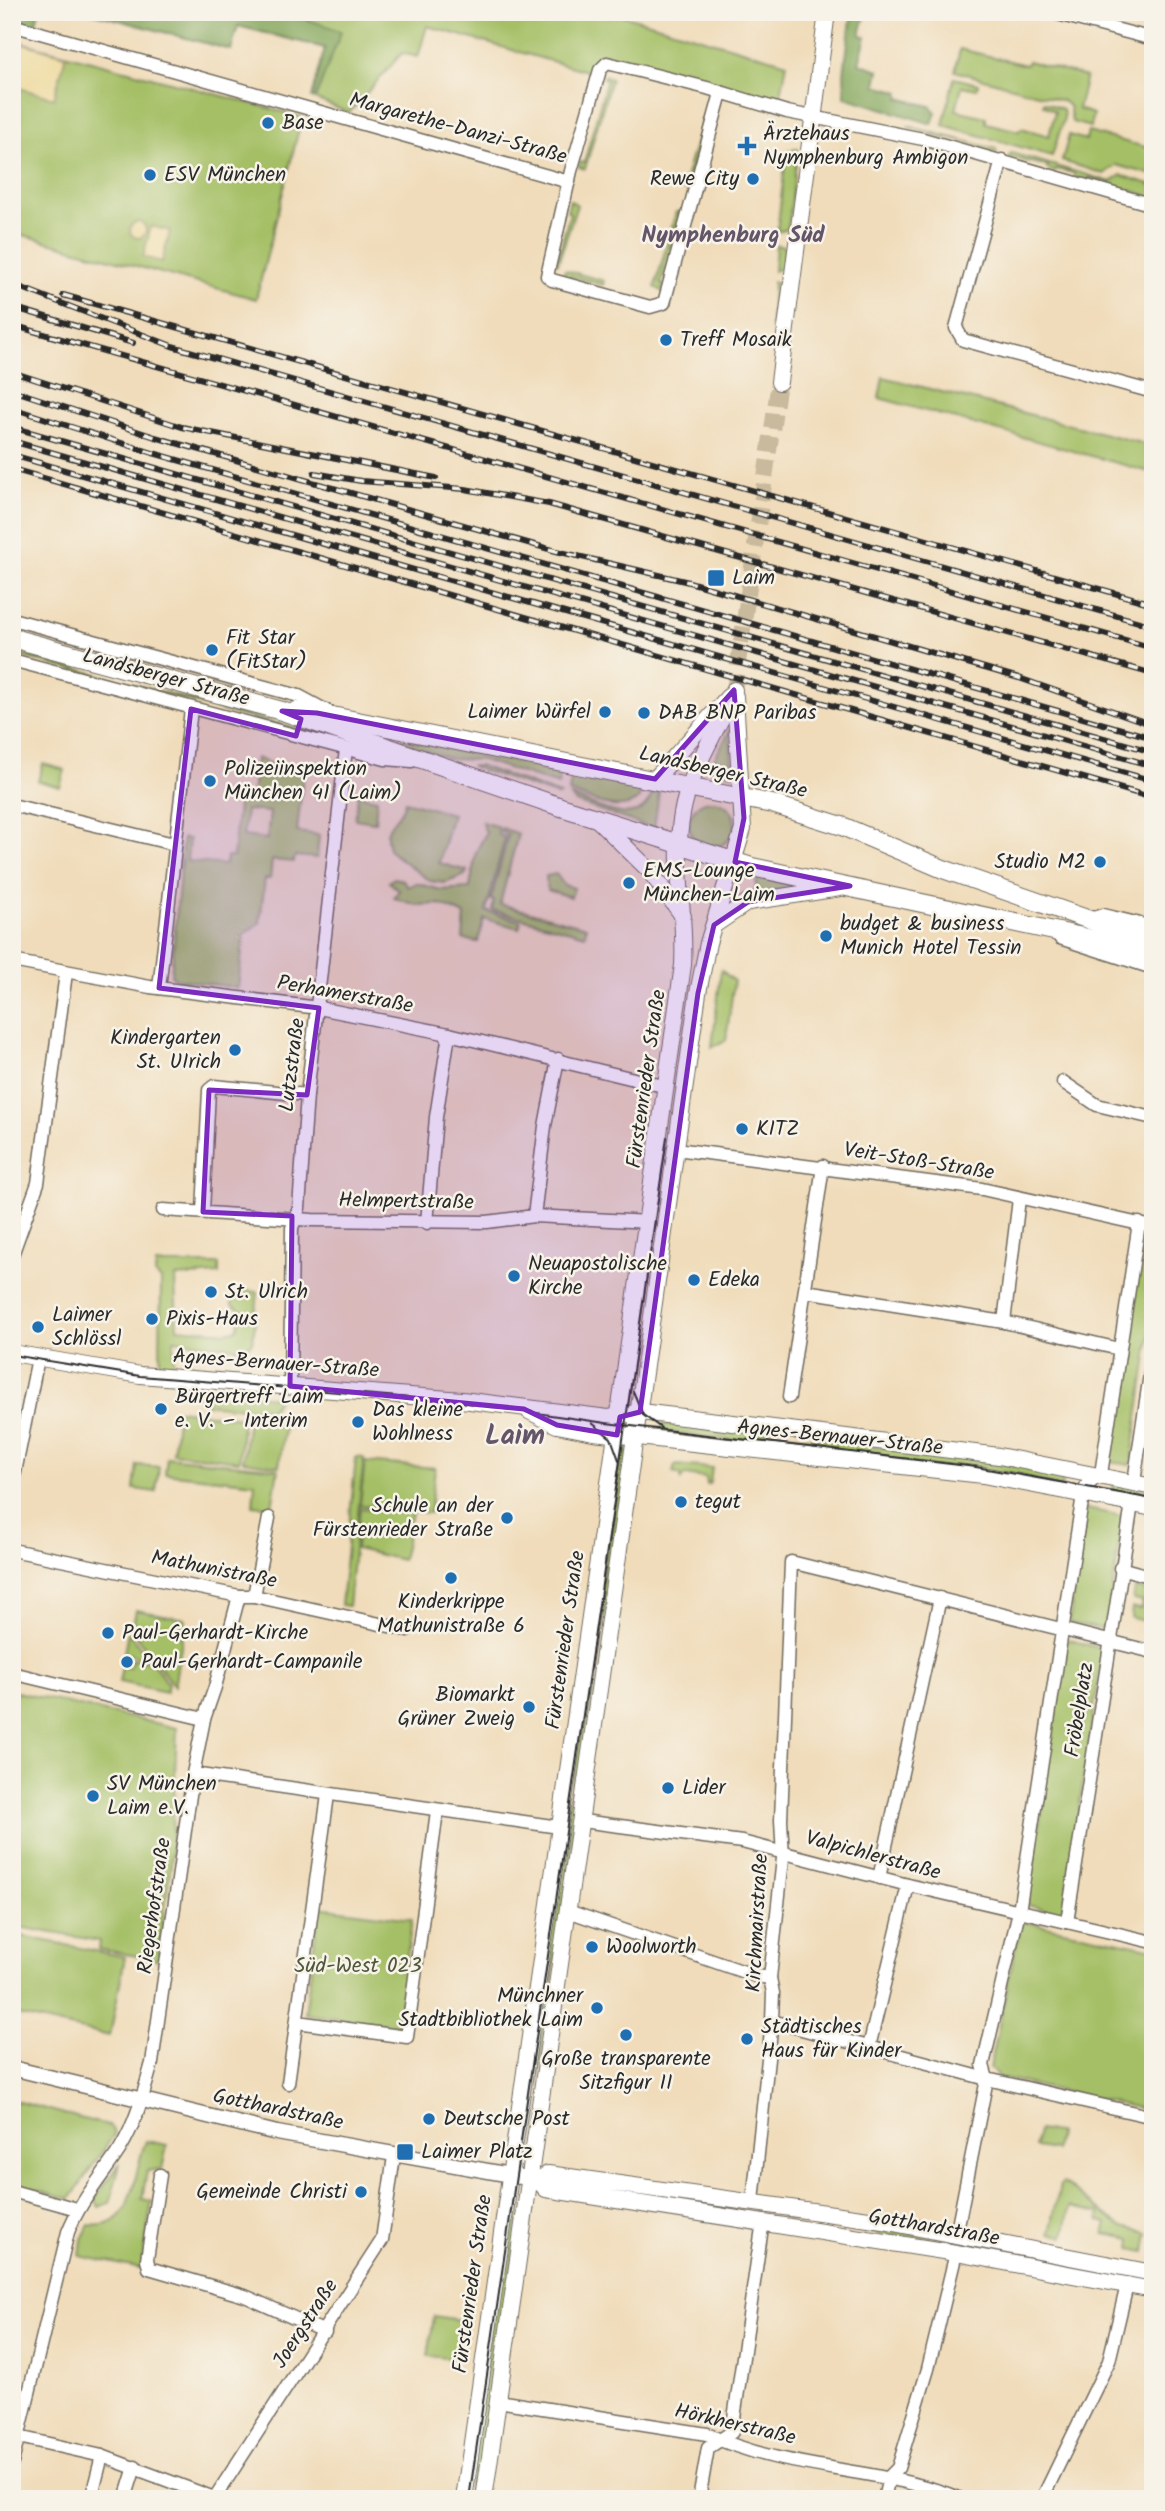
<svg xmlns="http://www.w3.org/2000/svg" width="1165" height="2511" viewBox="0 0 1165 2511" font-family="Kalam,sans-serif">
<rect width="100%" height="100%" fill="#f7f3e8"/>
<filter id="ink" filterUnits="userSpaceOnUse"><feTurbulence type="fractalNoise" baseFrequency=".0143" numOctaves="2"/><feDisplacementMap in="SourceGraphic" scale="14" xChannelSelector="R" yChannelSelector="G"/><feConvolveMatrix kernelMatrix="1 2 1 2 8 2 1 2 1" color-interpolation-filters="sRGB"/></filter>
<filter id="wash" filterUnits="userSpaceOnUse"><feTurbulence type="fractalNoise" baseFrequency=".00686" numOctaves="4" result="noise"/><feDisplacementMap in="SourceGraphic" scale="28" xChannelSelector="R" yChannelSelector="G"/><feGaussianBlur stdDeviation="1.57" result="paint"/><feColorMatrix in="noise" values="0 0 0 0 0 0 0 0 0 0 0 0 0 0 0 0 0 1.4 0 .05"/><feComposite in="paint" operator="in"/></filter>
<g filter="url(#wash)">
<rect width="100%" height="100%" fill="#f0dcba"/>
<g fill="#a4bf65" stroke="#687548" stroke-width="2" fill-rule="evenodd">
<polygon points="89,12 612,12 787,63 779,105 602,53 595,59 588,96 584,95 590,72 427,26 418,57 402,53 349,113 312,98 325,48 238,26 231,50"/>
<polygon points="12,40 302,117 256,299 12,232"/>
<polygon points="960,49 1026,65 1028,61 1086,77 1078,109 1093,114 1090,127 1072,122 1069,106 1063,101 955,71"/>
<polygon points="605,75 611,79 585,169 579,167 580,162 584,163 607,79 603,78"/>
<polygon points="954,78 978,84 977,89 962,86 956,110 986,117 986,123 1019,131 1021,128 1049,136 1055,111 1043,105 1044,102 1063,109 1064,118 1052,156 943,125"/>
<polygon points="707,106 713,107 709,120 705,120 686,191 682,188"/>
<polygon points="907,126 996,149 997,155 982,151 981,146 948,137 945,139"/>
<polygon points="1088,132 1153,149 1153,175 1116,165 1104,174 1062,161 1069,135 1086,140"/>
<polygon points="798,149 788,229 777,232 786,156 789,150"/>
<polygon points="1011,153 1111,182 1121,175 1153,185 1153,201 1149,200 1149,196 1124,188 1122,192 1115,189 1116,186 1090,178 1088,181 1076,178 1073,173 1056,169 1055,172 1047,169 1048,166 1008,157"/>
<polygon points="570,200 577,205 558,263 553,262 558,256 570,213 567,211"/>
<polygon points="681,211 661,284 664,285 662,291 655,287 676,212"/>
<polygon points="776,245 785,247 782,268 774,271"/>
<polygon points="565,270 604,281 603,285 570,276 569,279 562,277"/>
<polygon points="773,282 784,286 783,331 771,328"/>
<polygon points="883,377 1153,446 1153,473 879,398"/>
<polygon points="12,651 324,736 364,749 12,654"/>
<polygon points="730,730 733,774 709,768"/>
<polygon points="402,739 561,770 558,785 482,760 450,759 402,743"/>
<path d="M256,758L303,776L297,832L319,835L317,858L295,856L294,862L272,860L270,879H265L260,923L244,934L238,988L176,979L171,975L183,838L189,839L187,861L225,865L227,857H233L239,794L252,795ZM246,810L270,812L267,839L243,836Z"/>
<polygon points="43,764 65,770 60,787 38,781"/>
<polygon points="470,766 481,766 560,795 558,796"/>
<path d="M578,775L641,786L639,799C619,816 591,799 569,792L571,780Z"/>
<path d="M659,792L654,829L575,802L571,796C596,805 641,832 652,793Z"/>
<polygon points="358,795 377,799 375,822 355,819"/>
<circle cx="712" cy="824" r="23"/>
<path d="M405,801L452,814L439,863L467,871L465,875L445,883L430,881L390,851C379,822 400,823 405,801Z"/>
<polygon points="482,822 499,827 498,835 505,837 486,911 521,921 519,928 484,919 478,942 463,939 465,915 440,904 417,905 394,898 399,890 389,882 394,878 403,880 408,887 416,883 441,890 470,888 476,852 486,833"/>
<polygon points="502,828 518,834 500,904 586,927 585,935 492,910 494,901 491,900 508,835 501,832"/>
<polygon points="556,874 564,885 574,888 571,897 547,890 546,876"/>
<polygon points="757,876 803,886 755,895"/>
<polygon points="721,970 734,981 726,1040 712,1047"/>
<polygon points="1143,1235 1153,1237 1153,1315 1131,1465 1110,1462"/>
<polygon points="156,1264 219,1264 219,1274 175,1277 177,1328 227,1332 237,1329 242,1311 232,1305 232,1299 238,1298 242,1290 258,1292 253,1341 245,1349 174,1340 174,1366 160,1364 161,1280 155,1274"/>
<polygon points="190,1391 279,1397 272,1408 263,1410 206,1404"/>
<polygon points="178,1410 243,1418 239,1461 173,1453"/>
<polygon points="248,1418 285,1423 279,1466 243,1461"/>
<polygon points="663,1424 726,1431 727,1427 1065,1471 1062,1486 662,1431"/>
<polygon points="621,1450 629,1451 528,2149 518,2147"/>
<polygon points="167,1457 278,1469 272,1507 253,1505 255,1483 165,1473"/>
<polygon points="356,1457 364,1458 348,1606 341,1605"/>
<polygon points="365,1462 435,1468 430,1513 360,1505"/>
<polygon points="137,1465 159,1467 156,1492 134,1489"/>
<polygon points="675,1465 712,1468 710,1484 707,1485 706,1478 685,1475 681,1480 681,1475 673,1473"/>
<polygon points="1114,1483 1153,1492 1153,1502 1112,1495"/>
<polygon points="360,1508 412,1513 402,1560 356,1549"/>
<polygon points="1086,1509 1123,1516 1107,1630 1069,1623"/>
<polygon points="1135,1588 1153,1593 1153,1623 1131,1618 1132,1608 1141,1609 1143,1602 1133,1600"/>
<polygon points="136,1610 186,1619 174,1686 132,1630"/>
<polygon points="128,1632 148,1657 146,1659 124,1653"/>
<polygon points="1067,1639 1103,1649 1063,1914 1027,1905"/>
<polygon points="132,1659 153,1663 168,1684 166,1692 119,1682 122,1666 130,1668"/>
<polygon points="12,1691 177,1728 171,1864 158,1960 99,1949 100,1941 12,1926"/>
<polygon points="319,1907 412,1919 398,2026 305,2014"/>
<polygon points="1026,1922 1153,1949 1153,2100 1142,2109 998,2077 990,2068 1020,1926"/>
<polygon points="12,1934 125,1957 110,2036 12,2014"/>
<polygon points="12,2100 110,2126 115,2133 70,2199 12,2182"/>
<polygon points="1038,2130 1058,2133 1055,2150 1035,2147"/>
<path d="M146,2141L167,2145L162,2169L147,2171L142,2199L152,2201L141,2269L80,2256L82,2239L89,2225C137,2232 132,2171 146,2141Z"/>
<polygon points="120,2163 110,2203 99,2207 95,2199"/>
<polygon points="1063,2183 1123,2227 1148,2233 1145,2252 1131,2249 1132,2239 1104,2234 1107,2223 1099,2221 1100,2213 1070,2207 1064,2236 1050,2233 1060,2185"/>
<polygon points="508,2200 521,2202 479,2499 467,2499"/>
<polygon points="788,2212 960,2243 956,2247 785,2218"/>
<polygon points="980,2245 1153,2279 1153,2282 1124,2280 979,2252"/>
<polygon points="434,2316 467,2321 462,2360 428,2356"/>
</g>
<g fill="#83a65a" stroke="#576842" stroke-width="2">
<polygon points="12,12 39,12 35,26 12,20"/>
<path d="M89,12C160,12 279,0 341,32L315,99L312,98L325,48L238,26L231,50Z"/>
<polygon points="852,12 866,12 860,35 866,37 859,63 879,70 876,85 900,92 899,98 930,106 936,112 932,124 845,97 844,73"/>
</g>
<g fill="#eeda9e" stroke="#8c8264" stroke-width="2">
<polygon points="12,40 66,55 54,98 12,86"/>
<circle cx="138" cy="230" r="8"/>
<polygon points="151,226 170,231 162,262 143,257"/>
</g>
</g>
<g filter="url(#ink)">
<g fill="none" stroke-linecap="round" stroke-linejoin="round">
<polyline stroke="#c9b99d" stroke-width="16" stroke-dasharray="16 8" stroke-linecap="butt" points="734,690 779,382"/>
<g stroke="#70695d" stroke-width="15">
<g id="minor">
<polyline points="1050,12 1153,39"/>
<polyline points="12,25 569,182"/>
<polyline points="721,93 664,303 650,307 552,280 547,276 571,171 600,70 607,63 707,88 787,112 923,139 1153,205"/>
<polyline points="1002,160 956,328 963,340 1153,392"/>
<polyline points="12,619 299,696 327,711"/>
<polyline points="12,660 385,759 412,761"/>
<polyline points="12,805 174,844"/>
<polyline points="1086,920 1103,915 1153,927"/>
<polyline points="1060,938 1153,968"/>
<polyline points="12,961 150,987 319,1008 449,1034 667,1087"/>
<polyline points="159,988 191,709"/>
<polyline points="1063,1082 1097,1105 1153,1118"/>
<polyline points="676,1149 982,1189 1153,1227"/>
<polyline points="163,1210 312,1220 487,1222 534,1216 649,1222"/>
<polyline points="203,1212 209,1090 214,1086 307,1095"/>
<polyline points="534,1216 545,1126 558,1059"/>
<polyline points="427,1223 436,1117 449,1034"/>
<polyline points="12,1255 38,1183 66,973"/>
<polyline points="805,1291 1004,1322 1119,1349"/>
<polyline points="1004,1322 1019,1199"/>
<polyline points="290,1386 292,1228 299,1208 307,1095 346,749"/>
<polyline points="789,1397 823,1166"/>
<polyline points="1134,1482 1153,1354"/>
<polyline points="12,1487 38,1358"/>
<polyline points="12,1550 239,1596 254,1596 407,1630"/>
<polyline points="1120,1568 1153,1577"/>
<polyline points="254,1596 269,1518"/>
<polyline points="12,1673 204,1719"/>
<polyline points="193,1774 559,1827"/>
<polyline points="582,1821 742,1842 908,1885 1153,1942"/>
<polyline points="879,1878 940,1598"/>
<polyline points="568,1911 756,1976 770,1978"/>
<polyline points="1067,1922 1132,1504"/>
<polyline points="772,2021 987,2079 1153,2117"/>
<polyline points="297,2022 407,2037 437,1811"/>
<polyline points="869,2047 908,1885"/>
<polyline points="288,2083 328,1795"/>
<polyline points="160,2175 147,2259 149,2268 245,2296 325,2332"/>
<polyline points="12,2191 77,2209"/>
<polyline points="753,2201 772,2021 773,1993 770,1978 783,1858 781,1820 791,1562 1153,1652"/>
<polyline points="956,2235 987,2079 983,2065 1019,1911 1083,1495 1086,1486 1101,1474 1139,1223"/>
<path d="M498,2401L707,2434C785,2472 879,2466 961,2499"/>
<polyline points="14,2436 102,2456 217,2499"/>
<path d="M12,2463L68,2232C80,2201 102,2177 120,2149C136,2123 144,2092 152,2063L193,1774L204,1719L215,1687L239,1596"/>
<polyline points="91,2499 102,2456"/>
<polyline points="125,2499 135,2467"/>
<polyline points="214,2499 382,2240 394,2156"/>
<polyline points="699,2499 708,2448 732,2432 763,2221"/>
<polyline points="884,2499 889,2477 898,2468 928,2369 956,2253"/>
<polyline points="1042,2499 1109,2361 1127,2285"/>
</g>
</g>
<g stroke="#70695d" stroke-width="17">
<polyline id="tertiary" points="12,2068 277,2133 538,2180"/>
</g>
<g stroke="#70695d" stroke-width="18">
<g id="secondary">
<polyline points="779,382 827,12"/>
<polyline points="655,779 728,697"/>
<polyline points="597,819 649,870 683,916"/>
<polyline points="714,925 748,902 840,888"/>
<polyline points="12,1353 140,1375 462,1400 608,1418 640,1412 717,1421 999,1456 1153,1487"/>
<polyline points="529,1411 557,1425 593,1432 983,1475 1153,1508"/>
<polyline points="1153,2273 883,2221 548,2174 538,2180 546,2189 956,2253 1153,2290"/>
<path d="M464,2499L683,965C686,916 673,863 682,814C689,771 718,731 734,690"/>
<polyline points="484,2499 698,993 708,943 743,829 735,696"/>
</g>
</g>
<g stroke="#70695d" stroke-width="20">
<g id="primary">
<polyline points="12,638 282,711 561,807 752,867 1153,952"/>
<polyline points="296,711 317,713 772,804 842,826 943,869 1153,942"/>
</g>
</g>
<use href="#minor" stroke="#fff" stroke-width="12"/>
<use href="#tertiary" stroke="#fff" stroke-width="14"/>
<use href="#secondary" stroke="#fff" stroke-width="16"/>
<use href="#primary" stroke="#fff" stroke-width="18"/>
<g stroke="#2b2b2b" stroke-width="2">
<polyline points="12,1355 140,1376 461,1402 606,1423 976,1467 1153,1499"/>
<polyline points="633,1391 643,1415 661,1428"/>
<polyline points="592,1423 611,1438 619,1460"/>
<polyline points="469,2499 667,1137"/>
</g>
<g stroke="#2b2b2b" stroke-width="6">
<g id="rail">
<polyline points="12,284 172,346 1153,626"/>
<polyline points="63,295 1153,604"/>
<polyline points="12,307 133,343"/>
<polyline points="12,325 1153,648"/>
<polyline points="12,372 182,427 436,478"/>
<polyline points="12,390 155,437 407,509 556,551 689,582 1019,678 1153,725"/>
<polyline points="12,408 153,453 1153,738"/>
<polyline points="12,427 1153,752"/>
<polyline points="12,441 1153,766"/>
<polyline points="12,455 1153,781"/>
<polyline points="12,469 1153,798"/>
<polyline points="314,473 361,481 465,489 549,504 1153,674"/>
</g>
</g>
<use href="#rail" stroke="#f7f3e8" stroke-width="3.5" stroke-dasharray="10" stroke-linecap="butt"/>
</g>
</g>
<path fill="#7b2cbf" fill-opacity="0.2" stroke="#7b2cbf" stroke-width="5" stroke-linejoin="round" d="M734,690L744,818L735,862L850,886L748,902L714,925L698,993L640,1412L620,1417L617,1435L557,1425L524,1409L290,1386L292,1216L203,1212L209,1090L307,1095L319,1008L159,988L191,709L296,736L301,719L282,711L317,713L655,779Z"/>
<g fill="#1f6fb2" stroke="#f7f3e8" stroke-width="2.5">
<circle cx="268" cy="123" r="7"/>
<path d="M743.5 135.5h7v7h7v7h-7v7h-7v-7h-7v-7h7z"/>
<circle cx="150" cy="175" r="7"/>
<circle cx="753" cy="179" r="7"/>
<circle cx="666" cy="340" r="7"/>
<rect x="707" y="569" width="18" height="18" rx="3.5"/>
<circle cx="212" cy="650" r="7"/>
<circle cx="605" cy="712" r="7"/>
<circle cx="644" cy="713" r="7"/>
<circle cx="210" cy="781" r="7"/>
<circle cx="1100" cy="862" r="7"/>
<circle cx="629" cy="883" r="7"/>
<circle cx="826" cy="936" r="7"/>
<circle cx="235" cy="1050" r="7"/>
<circle cx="742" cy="1129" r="7"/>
<circle cx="514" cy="1276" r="7"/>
<circle cx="694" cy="1280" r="7"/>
<circle cx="211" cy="1292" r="7"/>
<circle cx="152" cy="1319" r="7"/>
<circle cx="38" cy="1327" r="7"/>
<circle cx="161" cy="1409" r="7"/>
<circle cx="358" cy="1422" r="7"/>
<circle cx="681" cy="1502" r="7"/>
<circle cx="507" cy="1518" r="7"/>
<circle cx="451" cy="1578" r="7"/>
<circle cx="108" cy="1633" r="7"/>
<circle cx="127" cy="1662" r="7"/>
<circle cx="529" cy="1707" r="7"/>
<circle cx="668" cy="1788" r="7"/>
<circle cx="93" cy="1796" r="7"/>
<circle cx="592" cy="1947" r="7"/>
<circle cx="597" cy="2008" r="7"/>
<circle cx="626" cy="2035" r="7"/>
<circle cx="747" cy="2039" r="7"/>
<circle cx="429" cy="2119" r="7"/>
<rect x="396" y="2143" width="18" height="18" rx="3.5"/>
<circle cx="361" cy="2192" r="7"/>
</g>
<g text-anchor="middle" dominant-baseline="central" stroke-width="5" stroke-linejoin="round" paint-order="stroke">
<g font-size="21" fill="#2b2b2b" stroke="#f7f3e8" text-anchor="start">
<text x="282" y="123">Base</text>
<text x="763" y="134">Ärztehaus<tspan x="763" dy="24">Nymphenburg Ambigon</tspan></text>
<text x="164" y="175">ESV München</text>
<text x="739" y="179" text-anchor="end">Rewe City</text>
<text x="680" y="340">Treff Mosaik</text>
<text x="732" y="578">Laim</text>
<text x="226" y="638">Fit Star<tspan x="226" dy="24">(FitStar)</tspan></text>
<text x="591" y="712" text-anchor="end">Laimer Würfel</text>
<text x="658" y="713">DAB BNP Paribas</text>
<text x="224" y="769">Polizeiinspektion<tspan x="224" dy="24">München 41 (Laim)</tspan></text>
<text x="1086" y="862" text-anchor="end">Studio M2</text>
<text x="643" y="871">EMS-Lounge<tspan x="643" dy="24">München-Laim</tspan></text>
<text x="840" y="924">budget &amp; business<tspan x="840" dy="24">Munich Hotel Tessin</tspan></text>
<text x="221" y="1038" text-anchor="end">Kindergarten<tspan x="221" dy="24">St. UIrich</tspan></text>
<text x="756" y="1129">KITZ</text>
<text x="528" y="1264">Neuapostolische<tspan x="528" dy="24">Kirche</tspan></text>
<text x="708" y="1280">Edeka</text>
<text x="225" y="1292">St. Ulrich</text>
<text x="52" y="1315">Laimer<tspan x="52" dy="24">Schlössl</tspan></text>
<text x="166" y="1319">Pixis-Haus</text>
<text x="175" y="1397">Bürgertreff Laim<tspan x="175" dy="24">e. V. – Interim</tspan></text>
<text x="372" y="1410">Das kleine<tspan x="372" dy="24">Wohlness</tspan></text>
<text x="695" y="1502">tegut</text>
<text x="493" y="1506" text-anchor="end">Schule an der<tspan x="493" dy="24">Fürstenrieder Straße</tspan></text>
<text x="451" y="1602" text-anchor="middle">Kinderkrippe<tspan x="451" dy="24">Mathunistraße 6</tspan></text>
<text x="122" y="1633">Paul-Gerhardt-Kirche</text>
<text x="141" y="1662">Paul-Gerhardt-Campanile</text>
<text x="515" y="1695" text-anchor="end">Biomarkt<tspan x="515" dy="24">Grüner Zweig</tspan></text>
<text x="107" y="1784">SV München<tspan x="107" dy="24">Laim e.V.</tspan></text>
<text x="682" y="1788">Lider</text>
<text x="606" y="1947">Woolworth</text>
<text x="583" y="1996" text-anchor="end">Münchner<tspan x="583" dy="24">Stadtbibliothek Laim</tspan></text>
<text x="761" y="2027">Städtisches<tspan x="761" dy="24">Haus für Kinder</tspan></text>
<text x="626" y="2059" text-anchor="middle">Große transparente<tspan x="626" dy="24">Sitzfigur II</tspan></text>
<text x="443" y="2119">Deutsche Post</text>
<text x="421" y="2152">Laimer Platz</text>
<text x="347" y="2192" text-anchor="end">Gemeinde Christi</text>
</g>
<g font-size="21" fill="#2b2b2b" stroke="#f7f3e8">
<text transform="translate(458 129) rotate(15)">Margarethe-Danzi-Straße</text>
<text transform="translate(166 678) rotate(15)">Landsberger Straße</text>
<text transform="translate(723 773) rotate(13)">Landsberger Straße</text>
<text transform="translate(345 995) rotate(10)">Perhamerstraße</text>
<text transform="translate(293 1065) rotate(-83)">Lutzstraße</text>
<text transform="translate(647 1079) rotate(-82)">Fürstenrieder Straße</text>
<text transform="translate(919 1162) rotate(9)">Veit-Stoß-Straße</text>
<text transform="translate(406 1202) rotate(1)">Helmpertstraße</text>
<text transform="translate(276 1364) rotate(4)">Agnes-Bernauer-Straße</text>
<text transform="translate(840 1438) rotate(6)">Agnes-Bernauer-Straße</text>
<text transform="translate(214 1570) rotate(11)">Mathunistraße</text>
<text transform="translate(566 1640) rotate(-82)">Fürstenrieder Straße</text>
<text transform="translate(1080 1710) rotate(-81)">Fröbelplatz</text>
<text transform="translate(873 1856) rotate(15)">Valpichlerstraße</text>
<text transform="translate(155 1906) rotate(-82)">Riegerhofstraße</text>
<text transform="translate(758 1923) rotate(-87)">Kirchmairstraße</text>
<text transform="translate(278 2110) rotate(12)">Gotthardstraße</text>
<text transform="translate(934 2228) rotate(10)">Gotthardstraße</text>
<text transform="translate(473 2284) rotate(-82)">Fürstenrieder Straße</text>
<text transform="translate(306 2324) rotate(-57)">Joergstraße</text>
<text transform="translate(735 2425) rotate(13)">Hörkherstraße</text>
</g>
<g font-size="21" fill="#4f573c" stroke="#f7f3e8">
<text x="358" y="1966">Süd-West 023</text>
</g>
<g font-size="23" font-weight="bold" fill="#645569" stroke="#f7f3e8">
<text x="733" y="236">Nymphenburg Süd</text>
</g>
<g font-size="28" font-weight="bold" fill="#645569" stroke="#f7f3e8">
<text x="515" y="1436">Laim</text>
</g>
</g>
<rect width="1165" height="2511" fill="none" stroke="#f7f3e8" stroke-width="42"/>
</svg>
